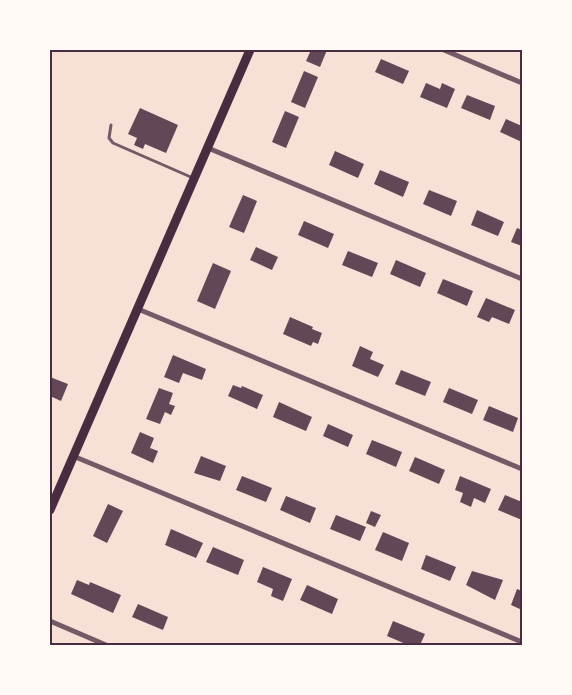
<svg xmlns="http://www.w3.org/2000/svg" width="572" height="695" viewBox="0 0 572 695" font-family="Cabin,sans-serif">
<rect width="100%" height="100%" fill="#f7e1d7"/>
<g fill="#644757">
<polygon points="311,50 327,50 320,67 306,61"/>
<polygon points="381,59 409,71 403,84 375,72"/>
<polygon points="304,71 318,77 305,108 291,102"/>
<polygon points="426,83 440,89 442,83 455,89 447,108 420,97"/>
<polygon points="467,95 495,106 490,120 461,108"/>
<polygon points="140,108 178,125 166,153 145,144 143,149 134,145 137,138 128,134"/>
<polygon points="285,111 299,117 286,148 272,142"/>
<polygon points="506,119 522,126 522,142 500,132"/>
<polygon points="335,151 364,164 358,178 329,165"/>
<polygon points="380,170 409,182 403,197 374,184"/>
<polygon points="429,190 457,201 451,216 423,204"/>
<polygon points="243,195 257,201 244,233 229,227"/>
<polygon points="477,210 504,222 498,236 471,225"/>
<polygon points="304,221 334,234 328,248 298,235"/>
<polygon points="517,228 522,230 522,246 511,242"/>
<polygon points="256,247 278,257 272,270 250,260"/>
<polygon points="348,251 378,263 372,277 342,265"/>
<polygon points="396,260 426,273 420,287 390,274"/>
<polygon points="213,263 231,271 215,309 197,301"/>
<polygon points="443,279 473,291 467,306 437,293"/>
<polygon points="486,298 515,310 509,324 492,317 489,322 477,317"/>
<polygon points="290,317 313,327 312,329 322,333 318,344 313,342 311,346 283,334"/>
<polygon points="360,346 373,352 370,359 384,365 378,377 352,366"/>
<polygon points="173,355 206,369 202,380 183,373 179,383 164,377"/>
<polygon points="401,370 431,382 425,396 395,384"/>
<polygon points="50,377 68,384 61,401 50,396"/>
<polygon points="233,385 241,388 242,386 263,395 257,409 228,396"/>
<polygon points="159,388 173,393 169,404 175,406 171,415 165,412 160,424 146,419"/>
<polygon points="449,388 478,400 472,414 443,402"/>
<polygon points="279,402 312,417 306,431 273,417"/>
<polygon points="489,406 518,418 513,432 483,420"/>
<polygon points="328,424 353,435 348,447 323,436"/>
<polygon points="140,432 154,438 150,448 158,451 153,463 131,453"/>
<polygon points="372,440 402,452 396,467 366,454"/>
<polygon points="201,456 226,466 220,481 194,473"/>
<polygon points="415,457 445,470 439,484 409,471"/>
<polygon points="242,476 272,488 266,502 236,490"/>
<polygon points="460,476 491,489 485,503 474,498 471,507 460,502 463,493 455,490"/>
<polygon points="505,495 522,502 522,520 498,510"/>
<polygon points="286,496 316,508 310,523 280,510"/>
<polygon points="108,504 123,511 107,543 93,536"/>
<polygon points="371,511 381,515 375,527 366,523"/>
<polygon points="336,515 366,527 360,541 330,529"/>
<polygon points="171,529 203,543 196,558 165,545"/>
<polygon points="383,532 409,543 402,561 375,550"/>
<polygon points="213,547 244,560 238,575 206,562"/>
<polygon points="426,555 456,567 450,581 421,569"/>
<polygon points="263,567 292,579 283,601 271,596 273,589 257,582"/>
<polygon points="472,571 503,580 495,600 466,585"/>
<polygon points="77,580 89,585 90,582 121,595 113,613 71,594"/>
<polygon points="307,585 338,599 332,614 300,600"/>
<polygon points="517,589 522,591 522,610 511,605"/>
<polygon points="138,604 168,617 163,630 132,617"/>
<polygon points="393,621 425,634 420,645 408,645 387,636"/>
</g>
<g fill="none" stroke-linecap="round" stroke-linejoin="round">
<polyline stroke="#755966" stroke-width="3" points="111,125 109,138 113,143 193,178"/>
<g stroke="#755966" stroke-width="5">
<polyline points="444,50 522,83"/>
<polyline points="208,148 522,279"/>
<polyline points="138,309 522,469"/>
<polyline points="73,456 522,642"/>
<polyline points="50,621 106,645"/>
</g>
<polyline stroke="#4a2c40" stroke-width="9" points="50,510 250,50"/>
</g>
<rect width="572" height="695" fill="none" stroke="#fffaf5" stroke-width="102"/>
<rect x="51" y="51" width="470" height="593" fill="none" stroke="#4a2c40" stroke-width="2"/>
</svg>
